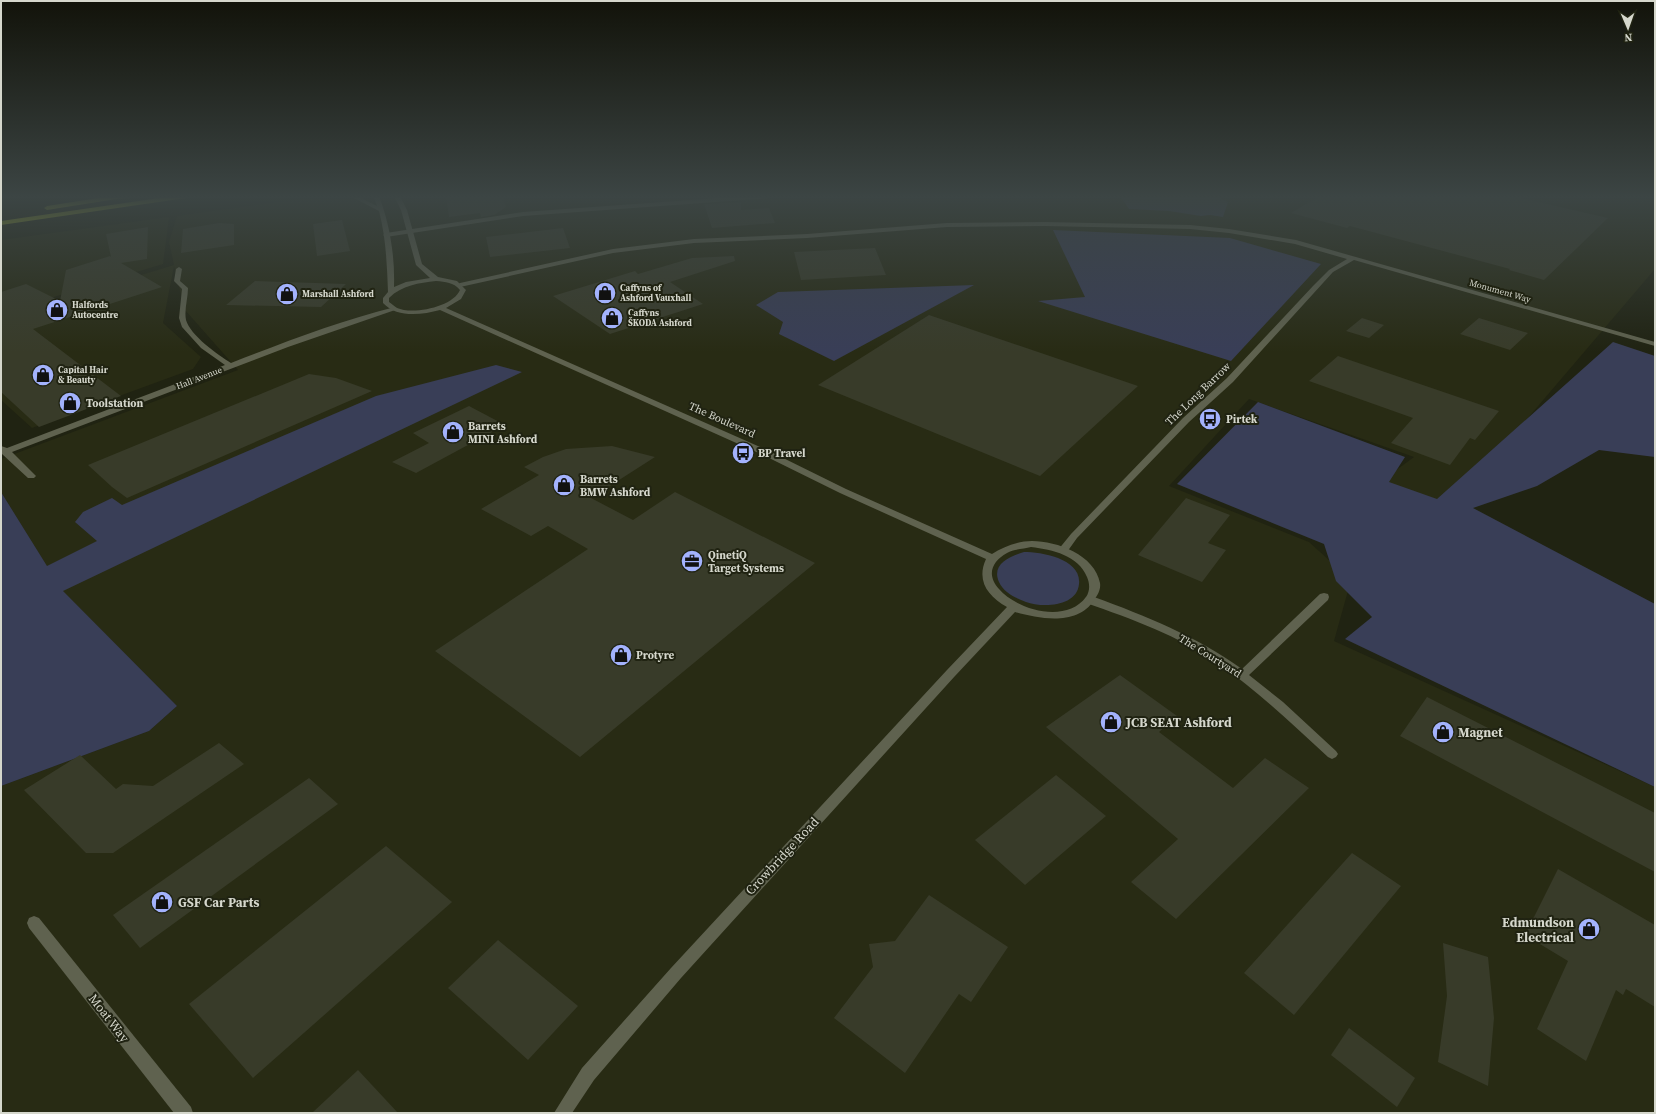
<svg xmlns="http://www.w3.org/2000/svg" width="1656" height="1114" viewBox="0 0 1656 1114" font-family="'Source Serif 4',serif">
<rect width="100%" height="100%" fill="#202312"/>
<g fill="#282b14">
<polygon points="322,196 1646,196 1655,198 1655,269 1451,508 1380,482 1414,457 1249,399 1169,486 1309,542 1351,580 1334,641 1655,787 1655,1113 1,1113 1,786 149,731 177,706 62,591 1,492 1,459 238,370 185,310 174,266 163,323 201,357 193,369 32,428 1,400 1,318 174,265 169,242 177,216"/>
<polygon points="169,217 163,264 1,313 1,240"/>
</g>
<g fill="#393e57">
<polygon points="1120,196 1216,196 1228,202 1223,217 1210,215 1201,216 1169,211 1129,209"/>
<polygon points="1053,230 1230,238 1321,264 1231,361 1038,301 1085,297"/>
<polygon points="974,285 834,361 779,334 783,322 756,305 778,292"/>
<polygon points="1613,342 1655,356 1655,457 1599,450 1537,486 1473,508 1655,604 1655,787 1345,639 1372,617 1336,581 1324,544 1177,484 1258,402 1405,457 1389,482 1437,499"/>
<polygon points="496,365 522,372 63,591 177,706 149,731 1,786 1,492 47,566 97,541 75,522 83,512 112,498 122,505 376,396"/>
<path d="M1024,552C1042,552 1082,559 1079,584C1077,607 1042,608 1026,602C1016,598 1004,593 999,582C991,564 1010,556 1024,552Z"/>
</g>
<g fill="#383b29">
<polygon points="446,196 502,196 506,207 494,215 481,217 480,213 449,217"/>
<polygon points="1320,196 1512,196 1608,218 1544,280 1509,270 1510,269 1350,226 1347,228 1291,213"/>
<polygon points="741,202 741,210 769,208 775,223 712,228 704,204"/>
<polygon points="342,220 350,251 317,256 313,224"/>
<polygon points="219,223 234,224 234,245 181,253 183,229"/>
<polygon points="148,227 147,259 121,263 162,287 33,329 121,396 39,427 1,392 1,292 26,284 60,301 66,270 110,256 111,257 106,234"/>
<polygon points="563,228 570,248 490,257 486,237"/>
<polygon points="875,248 886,275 801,280 794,252"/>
<polygon points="734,256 735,261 670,282 703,304 610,334 553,296 635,271 638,274 692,258"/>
<polygon points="255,281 346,284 321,307 226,305"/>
<polygon points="929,315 1138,386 1040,476 818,385"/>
<polygon points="1362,318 1384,325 1369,338 1346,331"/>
<polygon points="1479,318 1528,333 1510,350 1460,334"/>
<polygon points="1338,356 1499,411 1475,440 1470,438 1450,465 1391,443 1413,418 1309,381"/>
<polygon points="309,374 336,378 372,391 127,498 112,487 88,465"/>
<polygon points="469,406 505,425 416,473 392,462 429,443 413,433"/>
<polygon points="612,446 655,457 591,498 633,520 675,492 815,563 580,757 435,651 588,549 548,526 531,536 481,509 539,475 524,467 543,457 566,449"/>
<polygon points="1186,498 1230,515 1208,543 1226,550 1202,582 1138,555"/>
<polygon points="1120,675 1177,716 1159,732 1233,788 1265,758 1309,788 1176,919 1131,882 1178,839 1046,727"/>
<polygon points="1427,697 1655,813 1655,872 1400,736"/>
<polygon points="219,743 244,764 113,853 86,853 24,790 80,755 116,789 123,784 153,786"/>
<polygon points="1056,775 1106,816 1025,885 975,840"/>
<polygon points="309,778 338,804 140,948 113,915"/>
<polygon points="386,846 452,902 253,1078 189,1004"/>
<polygon points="1352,853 1401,886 1294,1015 1244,973"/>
<polygon points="1558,869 1655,925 1655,1007 1626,989 1623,995 1616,990 1586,1061 1537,1029 1568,961 1525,935"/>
<polygon points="929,895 1008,947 971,1002 959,994 905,1073 834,1018 873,967 869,944 895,941"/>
<polygon points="498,940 578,1006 528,1060 448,988"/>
<polygon points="1443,943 1488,957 1494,1018 1488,1086 1438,1062 1447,996"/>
<polygon points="1349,1028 1415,1078 1397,1107 1331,1055"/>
<polygon points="358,1070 398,1113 312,1113"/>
</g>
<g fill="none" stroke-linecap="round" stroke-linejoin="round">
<g fill="#5f624f" fill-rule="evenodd">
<polygon points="746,196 773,196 770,198 523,216 386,237 383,235 386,233 523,212"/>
<polygon points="1045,222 1190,225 1229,229 1296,240 1655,342 1655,346 1354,260 1333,272 1233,382 1189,422 1077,538 1067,552 1063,553 1058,550 1071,534 1183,418 1227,378 1313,286 1329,270 1347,259 1295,244 1229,233 1190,229 1045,226 947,227 807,238 694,243 613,253 460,287 457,285 460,283 613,249 694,239 807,234 947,223"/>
<path d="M179,267L182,269L180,281L188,288C188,298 184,310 186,320C190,335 218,355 231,363C285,342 339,321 395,307L398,309L288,347L12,452L36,476L34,478H28L2,454L1,446L7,448L225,365L201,348L182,327L179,318L182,289L174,281L176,269Z"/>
<path d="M1324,593L1328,594L1329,597L1328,600L1249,675L1283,702L1336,751L1338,754L1336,757L1332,759L1328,757C1293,725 1258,691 1219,664C1179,636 1132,619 1086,603L1085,600L1086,597H1094C1146,616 1196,636 1242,669L1320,594Z"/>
<polygon points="34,916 39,918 191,1107 193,1113 174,1113 29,928 27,923 29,918"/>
</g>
<g fill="#5f624f" fill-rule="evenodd">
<polygon points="111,196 139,196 136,198 109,199 109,197"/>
<path d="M350,196H357L377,206L373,196H379C390,225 395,256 394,287L406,282L430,278L416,265L401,210L394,196H400L407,210L422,264L438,277L457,281L466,290L461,299L446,308L769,451L846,489L992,554C1003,547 1018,541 1032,541C1057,541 1095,555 1100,583C1101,589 1098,595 1094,600C1078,626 1040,619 1015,612L955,676L681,978L594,1080L572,1113H554L582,1068L671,968L947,670L1007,607C988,596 976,581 986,559L840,493L763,455L440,310C421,315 397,318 383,303V298L388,292C387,265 386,238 379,211ZM436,281C446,282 453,282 460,290C453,307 413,315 397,308C394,306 392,304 389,302V298C402,285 419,283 436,281ZM1031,547C1053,550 1078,555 1087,577C1090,584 1090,591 1086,597C1066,624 1017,610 999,589C986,575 992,561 1007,553C1014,549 1024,549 1031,547Z"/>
</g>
<g fill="#a4b326" fill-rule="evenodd">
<polygon points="111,196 126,196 123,198 47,210 44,208 47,206"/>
<polygon points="173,196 189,196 186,198 1,225 1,221"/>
</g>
</g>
<linearGradient id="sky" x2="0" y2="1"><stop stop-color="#12130a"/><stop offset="0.56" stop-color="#3c4544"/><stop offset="1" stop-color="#3c4544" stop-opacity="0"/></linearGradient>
<rect width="1656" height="352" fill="url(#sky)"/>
<defs>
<g id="shop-disc" transform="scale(1.15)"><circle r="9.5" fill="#a3b2fd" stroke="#202312"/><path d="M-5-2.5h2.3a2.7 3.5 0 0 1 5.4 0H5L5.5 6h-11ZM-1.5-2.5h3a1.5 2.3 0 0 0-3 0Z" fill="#111"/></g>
<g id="bus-disc" transform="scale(1.15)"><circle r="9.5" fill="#a3b2fd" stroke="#202312"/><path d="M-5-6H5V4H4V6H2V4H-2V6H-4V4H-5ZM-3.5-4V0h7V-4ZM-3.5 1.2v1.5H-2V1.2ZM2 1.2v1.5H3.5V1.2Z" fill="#111"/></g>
<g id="office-disc" transform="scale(1.15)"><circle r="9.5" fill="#a3b2fd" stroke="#202312"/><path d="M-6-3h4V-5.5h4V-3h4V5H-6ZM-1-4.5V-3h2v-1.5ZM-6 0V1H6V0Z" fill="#111"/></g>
</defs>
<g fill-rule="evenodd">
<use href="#shop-disc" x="605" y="293"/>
<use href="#shop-disc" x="287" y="294"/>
<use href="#shop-disc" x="57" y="310"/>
<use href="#shop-disc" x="612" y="318"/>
<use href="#shop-disc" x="43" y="375"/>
<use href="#shop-disc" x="70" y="403"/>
<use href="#bus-disc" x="1210" y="419"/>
<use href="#shop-disc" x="453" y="432"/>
<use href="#bus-disc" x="743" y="453"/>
<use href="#shop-disc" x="564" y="485"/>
<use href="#office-disc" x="692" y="561"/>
<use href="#shop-disc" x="621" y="655"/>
<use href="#shop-disc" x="1111" y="722"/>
<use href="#shop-disc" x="1443" y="732"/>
<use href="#shop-disc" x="162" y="902"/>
<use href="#shop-disc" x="1589" y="929"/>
</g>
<g text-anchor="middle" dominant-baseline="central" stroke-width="4" stroke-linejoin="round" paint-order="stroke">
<g font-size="9" font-weight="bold" fill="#d5d7cc" stroke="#202312" text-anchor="start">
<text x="620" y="288">Caffyns of<tspan x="620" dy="10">Ashford Vauxhall</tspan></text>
<text x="302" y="294">Marshall Ashford</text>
<text x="72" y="305">Halfords<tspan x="72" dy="10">Autocentre</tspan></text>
<text x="628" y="313">Caffyns<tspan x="628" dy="10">ŠKODA Ashford</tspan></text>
<text x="58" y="370">Capital Hair<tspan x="58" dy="10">&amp; Beauty</tspan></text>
</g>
<g font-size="9" fill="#d5d7cc" stroke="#202312">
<text transform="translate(1500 291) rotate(16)">Monument Way</text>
<text transform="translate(199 378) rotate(-21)">Hall Avenue</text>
</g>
<g font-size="11" fill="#d5d7cc" stroke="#202312">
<text transform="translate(1198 394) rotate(-44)">The Long Barrow</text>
<text transform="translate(722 420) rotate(24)">The Boulevard</text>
<text transform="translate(1210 656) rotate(32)">The Courtyard</text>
</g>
<g font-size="11" font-weight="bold" fill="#d5d7cc" stroke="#202312" text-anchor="start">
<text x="86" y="403">Toolstation</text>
<text x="1226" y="419">Pirtek</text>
<text x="468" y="426">Barrets<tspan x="468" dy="13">MINI Ashford</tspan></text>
<text x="758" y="453">BP Travel</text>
<text x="580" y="479">Barrets<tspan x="580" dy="13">BMW Ashford</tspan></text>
<text x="708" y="555">QinetiQ<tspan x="708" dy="13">Target Systems</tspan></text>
<text x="636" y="655">Protyre</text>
</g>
<g font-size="13" font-weight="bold" fill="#d5d7cc" stroke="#202312" text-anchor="start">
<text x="1126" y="722">JCB SEAT Ashford</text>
<text x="1458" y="732">Magnet</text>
<text x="178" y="902">GSF Car Parts</text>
<text x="1574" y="922" text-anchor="end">Edmundson<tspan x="1574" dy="15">Electrical</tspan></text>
</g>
<g font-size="13" fill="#d5d7cc" stroke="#202312">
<text transform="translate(782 856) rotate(-47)">Crowbridge Road</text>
<text transform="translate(109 1018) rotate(52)">Moat Way</text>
</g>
</g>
<rect width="1656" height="1114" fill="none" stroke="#d5d7cc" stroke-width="4"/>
<g transform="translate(1628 28) rotate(178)" stroke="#202312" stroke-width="3" paint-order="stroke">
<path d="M0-3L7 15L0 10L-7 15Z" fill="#d5d7cc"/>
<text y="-6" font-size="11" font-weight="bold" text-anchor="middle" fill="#d5d7cc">N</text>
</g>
</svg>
